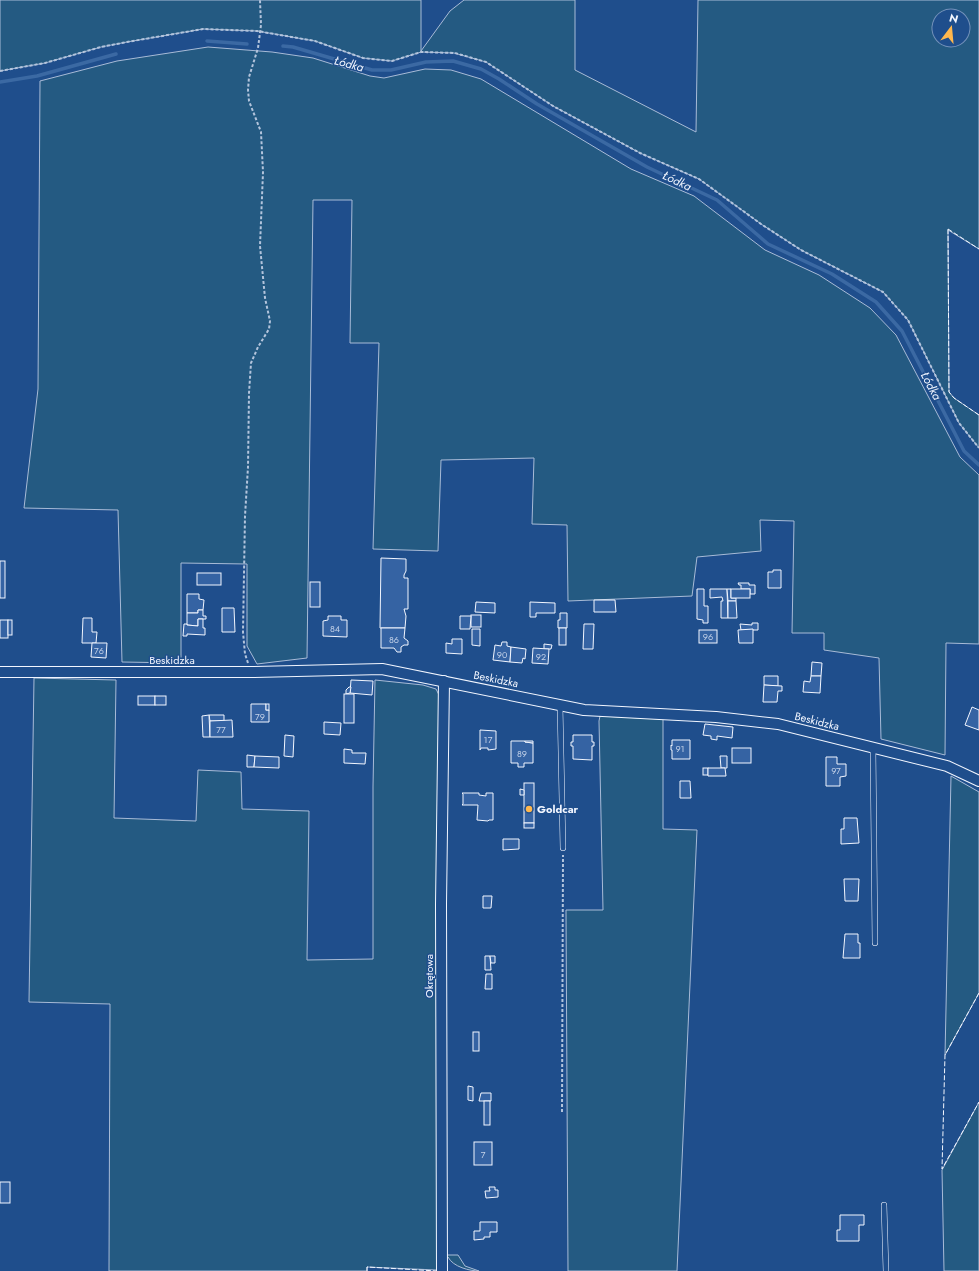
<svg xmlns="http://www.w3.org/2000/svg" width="979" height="1271" viewBox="0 0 979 1271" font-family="Jost,sans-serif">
<rect width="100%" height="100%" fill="#1f4e8c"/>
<g fill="#245a82" stroke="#a8bbd7" fill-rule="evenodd">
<path d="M0,0H421V51L450,11L464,0H575V70L696,132L698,0H979V249L948,230L949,392L954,398L979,415V448L959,423L908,320L883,292L801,250L761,224L699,179L640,153L553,106L486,62L454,53L421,52L392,61L363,58L315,41L257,31L203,29L127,42L101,47L45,63L0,71ZM939,16H963V40H939Z"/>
<polygon points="208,47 272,52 313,58 370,76 384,78 425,69 451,70 481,79 631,169 694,196 765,250 819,275 870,308 896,335 960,457 979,475 979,644 946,643 945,755 881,739 879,658 824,650 824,633 792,633 794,521 760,520 761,551 697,557 692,596 568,601 567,525 532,524 534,458 441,460 438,551 373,549 379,343 350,343 352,200 313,200 307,658 257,664 247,646 247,564 181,563 181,663 122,662 118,510 24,508 38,389 40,81 117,61"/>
<polygon points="34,678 116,680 114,818 196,821 198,770 241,772 242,809 309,811 307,960 373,959 373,787 375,680 423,685 436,689 439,695 437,1270 367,1267 367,1271 109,1271 110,1004 29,1002"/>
<polygon points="600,716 663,719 663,829 697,830 677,1271 568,1271 566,910 603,910 599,721"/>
<polygon points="951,776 979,792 979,993 945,1055"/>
<polygon points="979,1102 979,1271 944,1271 942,1170"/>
<path d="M444,1255H458L465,1266L479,1271C470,1271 453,1267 448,1257H445Z"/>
</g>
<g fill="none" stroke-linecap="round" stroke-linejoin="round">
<g stroke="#3b69a3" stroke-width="3.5">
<polyline points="207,41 247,44"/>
<polyline points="283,46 293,47 372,70 391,70 426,62 453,61 481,69 499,79 537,104 647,167 717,200 768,244 832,274 876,302 902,331 964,451 979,465"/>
<polyline points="0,82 37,76 116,54"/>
</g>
</g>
<g fill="#3563a3" stroke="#f2f6ff">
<polygon points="381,558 406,559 406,571 404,575 404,578 408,578 408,609 404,609 406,616 405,628 380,628"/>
<rect x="0" y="561" width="5" height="37"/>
<polygon points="773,570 781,570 781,588 768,588 768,572 773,572"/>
<rect x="197" y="573" width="24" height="12"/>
<rect x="310" y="582" width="10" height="25"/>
<polygon points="738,583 749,583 749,585 755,585 755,594 750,594 750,589 741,589 741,585 739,585"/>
<polygon points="697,589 704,589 704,606 708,606 708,623 703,623 703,620 697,619"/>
<polygon points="710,589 727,589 728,618 721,618 721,601 723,601 722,597 710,598"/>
<polygon points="727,589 731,589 731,598 736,598 736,601 728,601"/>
<rect x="731" y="589" width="19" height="9"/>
<polygon points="187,594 199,594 199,599 204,600 203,610 198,610 198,613 187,613"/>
<polygon points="594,600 615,600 616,612 594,612"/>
<polygon points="728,601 736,601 737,618 728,618"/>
<polygon points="476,602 495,603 495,613 475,612"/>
<polygon points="530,602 555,603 555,613 536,613 536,617 530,617"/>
<polygon points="222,608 234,608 235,632 222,632"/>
<polygon points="198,610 203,610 203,616 206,616 206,619 198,619 198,626 187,625 187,613 198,613"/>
<polygon points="560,613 567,613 567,628 558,628 558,620 560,620"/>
<rect x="471" y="615" width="10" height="12"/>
<polygon points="328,616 341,616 341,620 347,620 347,637 323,636 323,621 328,620"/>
<polygon points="460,616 471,616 470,629 460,629"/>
<polygon points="83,618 92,618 92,632 97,632 96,643 82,643"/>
<polygon points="198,619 203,619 203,628 205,628 205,635 187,634 187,636 183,636 184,624 187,624 187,625 198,626"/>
<rect x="0" y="620" width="8" height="18"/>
<rect x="8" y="620" width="4" height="15"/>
<polygon points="752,623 758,623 758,630 741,630 740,624 752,625"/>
<polygon points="584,624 594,624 593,649 583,649"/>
<polygon points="381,628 405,628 404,638 408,641 408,645 404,645 401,647 401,652 397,652 394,648 381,648"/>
<rect x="559" y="628" width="7" height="17"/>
<polygon points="472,629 480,629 480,646 472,645"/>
<polygon points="753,629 753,643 739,643 738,630"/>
<rect x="699" y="630" width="18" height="13"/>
<polygon points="452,639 462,639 462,654 446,653 446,643 452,644"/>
<polygon points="502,642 507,642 507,646 511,647 510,662 493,660 495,645 501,646"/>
<polygon points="92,643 107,643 106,658 91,657"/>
<polygon points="544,644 552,645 551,649 544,649"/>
<polygon points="511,647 526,649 525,659 523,658 522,663 510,662"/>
<polygon points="533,648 549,649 548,664 532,663"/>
<polygon points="812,662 822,663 821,676 811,676"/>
<polygon points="764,676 778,676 778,686 764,685"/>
<polygon points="811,676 821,676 820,693 803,692 804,681 810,682"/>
<polygon points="351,680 373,681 372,695 350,693"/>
<polygon points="764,685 782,686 782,691 778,691 777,702 763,702"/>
<polygon points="349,687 351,687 350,693 346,694 346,690"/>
<rect x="344" y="694" width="10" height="29"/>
<rect x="138" y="696" width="17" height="9"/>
<rect x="155" y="696" width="11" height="9"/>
<polygon points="251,704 266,704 266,710 269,710 269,722 251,722"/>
<rect x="266" y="704" width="3" height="6"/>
<polygon points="972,707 979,710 979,730 965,725"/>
<polygon points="209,715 224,715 224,721 210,721"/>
<polygon points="209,715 210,737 203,737 202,716"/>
<polygon points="232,720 233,737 210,737 210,721"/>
<polygon points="324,722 341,723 340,735 324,734"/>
<polygon points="705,724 733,727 732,738 717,736 717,740 711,739 711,736 703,735"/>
<polygon points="480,730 496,731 496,749 488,750 488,748 481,748 480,750"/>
<polygon points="285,735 294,736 293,757 284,756"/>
<polygon points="573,735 592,735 592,742 594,742 594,746 592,746 592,760 573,759 573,746 571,746 571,742 573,742"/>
<polygon points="672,740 690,740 690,759 672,759 672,750 671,750 671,745 672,746"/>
<polygon points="511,741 525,741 525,742 533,743 533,763 524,763 524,767 518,767 518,763 511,763"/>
<polygon points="525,741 533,741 533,743 525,742"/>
<rect x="732" y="748" width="19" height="15"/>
<polygon points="344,749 352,750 352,753 366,753 365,764 344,763"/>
<polygon points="247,755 255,756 254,767 247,767"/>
<polygon points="255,756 279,757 279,768 254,767"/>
<polygon points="720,756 727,756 727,768 721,768"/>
<polygon points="826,757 837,757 837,764 846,764 846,776 840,777 840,786 826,786"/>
<rect x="703" y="768" width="5" height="7"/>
<polygon points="708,768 725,768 726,776 708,776"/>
<polygon points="680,781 690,781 691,798 680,798"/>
<rect x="524" y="783" width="10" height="40"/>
<polygon points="520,789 524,790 524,795 520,795"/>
<polygon points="462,793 479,793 479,795 486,796 486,793 493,793 493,820 489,820 488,821 477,820 478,805 462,805 463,804 463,794"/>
<polygon points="844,818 857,818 859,843 841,844 841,829 844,829"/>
<rect x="524" y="823" width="10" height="5"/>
<polygon points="503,839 519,839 519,849 503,850"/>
<polygon points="844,879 859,879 858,901 845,901"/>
<polygon points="483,896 492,896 491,908 483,908"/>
<polygon points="845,934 858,934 858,943 860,943 860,958 843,958"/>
<polygon points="485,956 490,956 491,970 485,970"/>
<polygon points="490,956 495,956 495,963 491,963"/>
<polygon points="486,974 492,974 492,989 485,989"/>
<rect x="473" y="1032" width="6" height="19"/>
<polygon points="468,1086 473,1087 473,1101 468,1100"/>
<polygon points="481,1093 491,1093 491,1101 479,1101"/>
<rect x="484" y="1101" width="6" height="24"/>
<rect x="474" y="1142" width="18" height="23"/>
<rect x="0" y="1182" width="10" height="21"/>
<polygon points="489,1187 495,1187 495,1190 498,1190 498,1197 486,1198 485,1191 490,1191"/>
<polygon points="840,1215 864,1215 864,1225 859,1225 859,1241 837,1241 837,1230 840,1230"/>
<polygon points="480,1222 497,1222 497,1232 490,1232 490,1237 484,1237 484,1239 474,1240 474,1231 480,1231"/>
</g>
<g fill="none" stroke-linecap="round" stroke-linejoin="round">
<g stroke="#f2f6ff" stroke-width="6">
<g id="service">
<polyline points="560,705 563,848"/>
<polyline points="873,748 875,943"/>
<polyline points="884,1205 886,1271"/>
</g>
</g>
<g stroke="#f2f6ff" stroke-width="12">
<g id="minor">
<polyline points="0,672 251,672 382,669 584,710 716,717 778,724 947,766 979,781"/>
<polyline points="442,1271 441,904 444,681"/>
</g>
</g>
<g stroke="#b3c4dc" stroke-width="2" stroke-dasharray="3 2" stroke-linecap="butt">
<polyline points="0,71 45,63 101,47 127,42 203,29 257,31 315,41 363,58 392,61 421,52 455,53 486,62 553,106 640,153 699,179 761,224 801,250 883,292 908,320 959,423 979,448"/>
<polyline points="248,663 245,654 243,632 245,516 248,467 249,393 251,363 258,347 269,329 270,321 265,298 260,246 263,172 261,132 249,101 248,90 249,77 258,48 261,25 260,0"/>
<polyline points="562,1112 563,855"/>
</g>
<use href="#service" stroke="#1f4e8c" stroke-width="5"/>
<use href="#minor" stroke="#1f4e8c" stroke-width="10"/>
<g stroke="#f2f6ff" stroke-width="1" stroke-dasharray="5 2" stroke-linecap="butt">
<polyline points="948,229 949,392 954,398 979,415"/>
<polyline points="948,229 979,249"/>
<polyline points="979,993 945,1055 942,1169 979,1102"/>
<polyline points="367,1271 367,1267 437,1271"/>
</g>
</g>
<circle fill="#ffb74d" stroke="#1f4e8c" stroke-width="1.5" cx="529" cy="809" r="4"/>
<g text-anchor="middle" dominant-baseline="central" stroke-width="3" stroke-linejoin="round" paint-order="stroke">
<g font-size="9" fill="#c3d1e8">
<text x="335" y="628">84</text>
<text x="708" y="636">96</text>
<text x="394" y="639">86</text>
<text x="99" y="650">76</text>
<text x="502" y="654">90</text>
<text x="541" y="656">92</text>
<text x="260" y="716">79</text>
<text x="221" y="729">77</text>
<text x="488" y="739">17</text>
<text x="680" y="748">91</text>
<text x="522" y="753">89</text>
<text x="836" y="770">97</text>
<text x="483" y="1154">7</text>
</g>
<g font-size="11" fill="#f2f6ff" stroke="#1f4e8c">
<text x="172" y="660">Beskidzka</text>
<text transform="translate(496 679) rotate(11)">Beskidzka</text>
<text transform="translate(817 721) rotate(14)">Beskidzka</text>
<text transform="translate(429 976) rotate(-90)">Okrętowa</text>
</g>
<g font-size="11" font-weight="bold" fill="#f2f6ff" stroke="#1f4e8c" text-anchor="start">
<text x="537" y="809">Goldcar</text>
</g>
<g font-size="12" font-style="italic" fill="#f2f6ff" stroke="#1f4e8c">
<text transform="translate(349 64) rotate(15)">Łódka</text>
<text transform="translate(677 181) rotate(25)">Łódka</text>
<text transform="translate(931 386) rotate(62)">Łódka</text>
</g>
</g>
<g transform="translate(951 28) rotate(16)"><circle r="19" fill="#1f4e8c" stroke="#7391ba"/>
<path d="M0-3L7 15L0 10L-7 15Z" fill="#ffb74d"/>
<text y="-6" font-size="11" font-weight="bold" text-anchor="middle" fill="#f2f6ff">N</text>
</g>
</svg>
